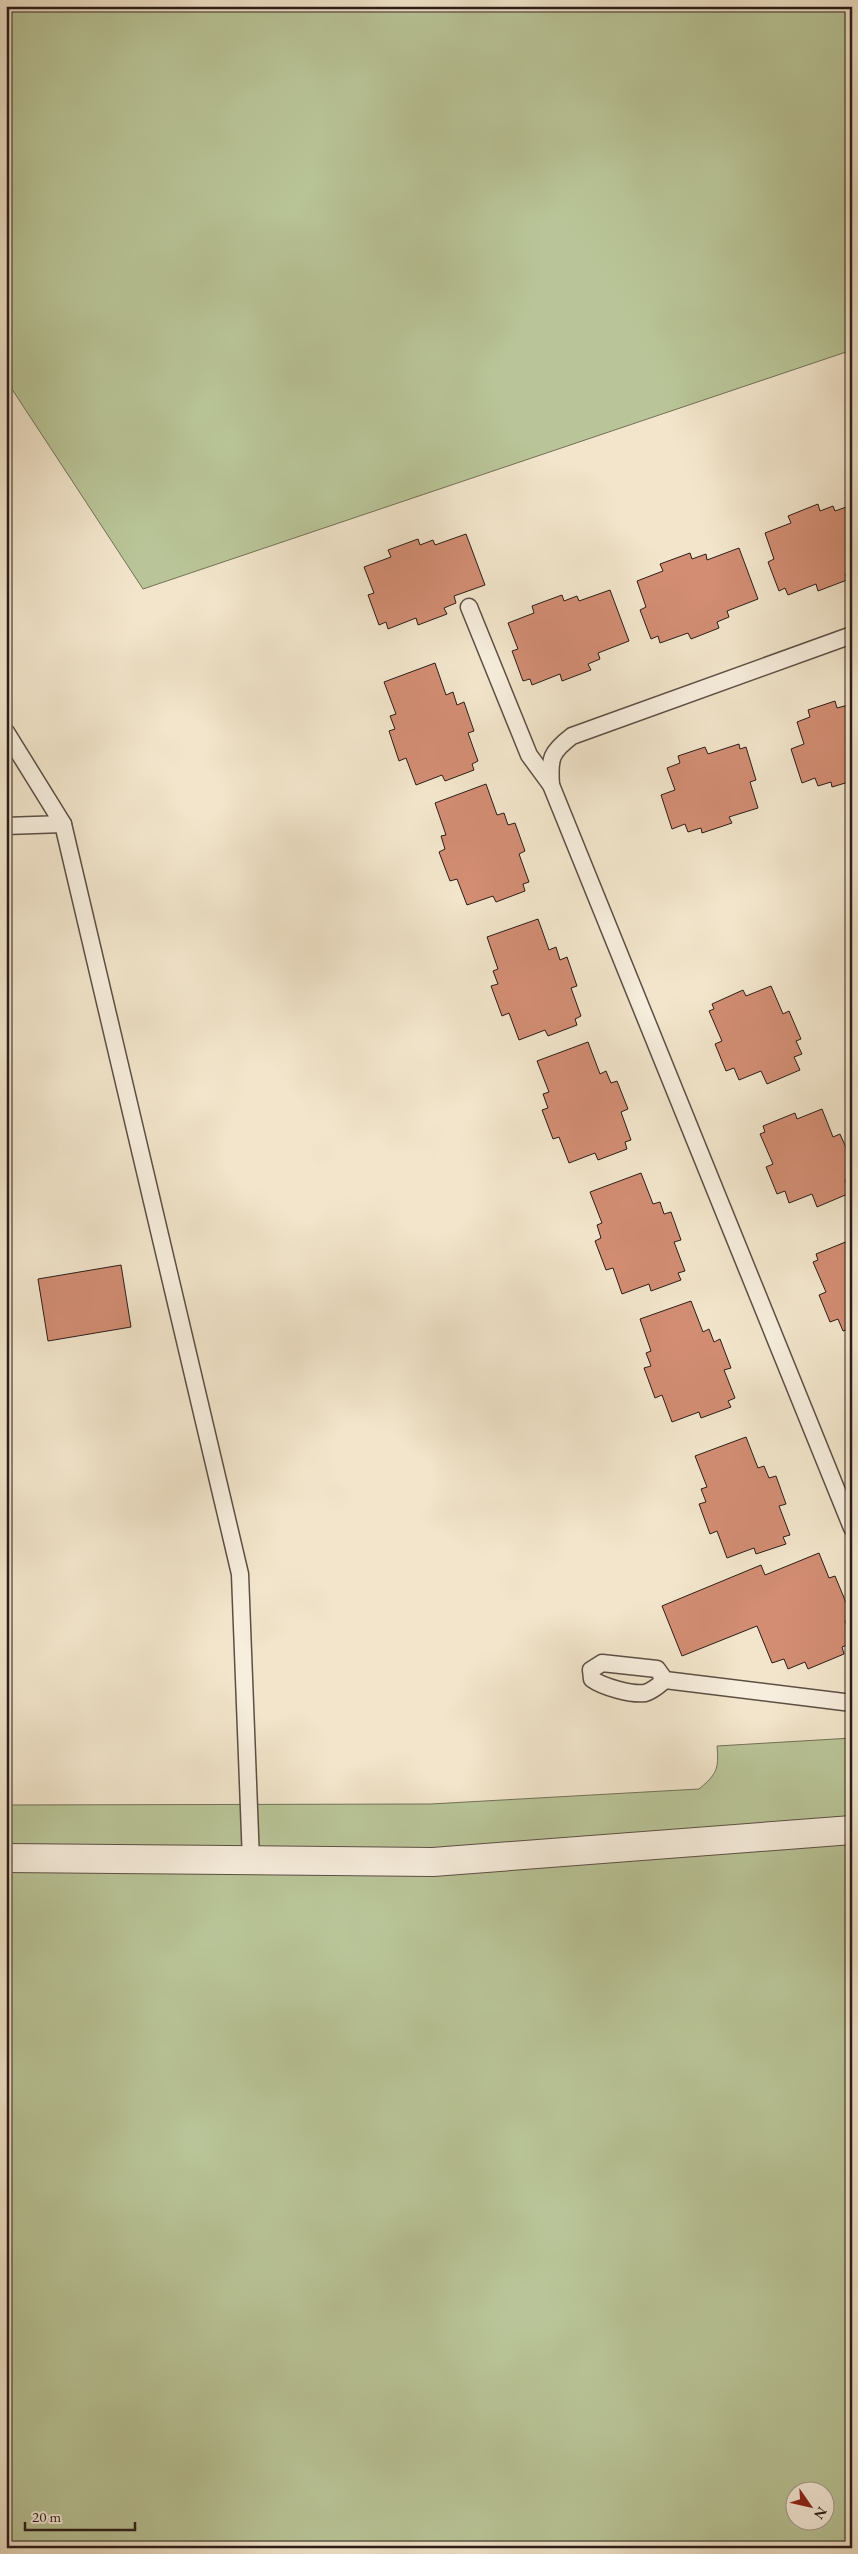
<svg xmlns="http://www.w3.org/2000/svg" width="858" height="2554" viewBox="0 0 858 2554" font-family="'EB Garamond',serif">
<rect width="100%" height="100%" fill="#f2e5cb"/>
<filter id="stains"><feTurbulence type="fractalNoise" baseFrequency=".004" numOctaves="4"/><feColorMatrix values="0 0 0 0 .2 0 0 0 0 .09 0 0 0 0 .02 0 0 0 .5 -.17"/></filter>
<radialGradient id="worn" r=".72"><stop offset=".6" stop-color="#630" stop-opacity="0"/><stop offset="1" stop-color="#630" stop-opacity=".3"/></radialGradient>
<g fill="#b9c598" stroke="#727158" fill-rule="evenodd">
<polygon points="6,6 852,6 852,350 143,589 6,380"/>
<path d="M852,1738V2548H6V1805L431,1804L699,1789C717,1774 719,1769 717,1746ZM796,2492H826V2522H796Z"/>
</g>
<g fill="#d28d73" stroke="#2a1d18">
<polygon points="818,504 820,511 833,506 835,511 852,505 852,571 845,574 847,580 818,591 816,584 788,595 785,588 779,591 768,562 774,559 765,533 791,523 788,516"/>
<polygon points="466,534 485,585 454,596 456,603 444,608 447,614 418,625 416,618 388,629 386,622 379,625 368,595 374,593 364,567 391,557 388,550 418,539 420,545 433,540 435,545"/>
<polygon points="739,548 758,599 727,611 729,617 717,622 719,628 691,639 688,633 660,643 658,636 651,639 640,610 646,607 637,581 663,571 660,564 690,553 692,559 706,554 707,560"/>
<polygon points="610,590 629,641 598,653 600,659 588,664 591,670 562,681 560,674 532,685 530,679 523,681 512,651 518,649 508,623 534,613 532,606 562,595 564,601 577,596 579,601"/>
<polygon points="435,663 446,695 453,692 457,705 464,702 474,731 468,733 478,761 472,764 474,770 445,781 442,775 416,785 406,758 399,761 389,731 395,729 390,716 396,714 384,682"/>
<polygon points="835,701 837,708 852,704 852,781 832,787 831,782 818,786 815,778 802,783 791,749 804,744 797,722 810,717 808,710"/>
<polygon points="739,744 740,749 746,747 756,780 750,782 758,808 729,817 732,823 702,833 701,828 688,832 685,824 672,829 661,795 675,790 667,768 680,763 678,756 705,747 708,754"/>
<polygon points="486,784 497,815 504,813 508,825 515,823 525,851 519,854 529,882 523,884 525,891 496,902 493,896 467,905 457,879 450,881 439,852 445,849 441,836 446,835 435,803"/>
<polygon points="538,919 549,950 556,947 560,960 567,957 577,986 571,988 581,1016 575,1019 577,1025 548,1036 545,1030 519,1040 509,1013 502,1016 491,986 498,984 493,971 498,969 487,937"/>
<polygon points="771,986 783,1014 789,1011 801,1039 796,1041 802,1054 794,1057 800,1070 767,1084 761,1071 739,1080 734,1068 726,1071 715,1044 722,1041 709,1011 714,1009 712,1004 743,990 746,996"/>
<polygon points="588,1042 600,1074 606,1071 611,1083 617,1081 628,1109 621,1112 631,1140 625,1142 627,1149 598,1160 595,1153 569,1163 559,1137 553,1139 542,1110 548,1108 543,1094 549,1092 537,1061"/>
<polygon points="822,1109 833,1137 840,1134 852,1161 847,1164 852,1177 845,1180 850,1193 817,1207 812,1194 789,1203 785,1191 777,1194 766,1167 773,1164 760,1134 765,1132 763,1126 795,1113 797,1119"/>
<polygon points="641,1173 653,1204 660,1202 664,1214 671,1212 681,1240 674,1242 685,1271 678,1273 681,1280 651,1291 649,1284 622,1294 613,1268 606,1270 595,1241 601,1238 597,1225 602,1223 590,1192"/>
<polygon points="848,1241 852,1247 852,1328 843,1331 838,1319 830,1322 819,1295 826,1292 813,1262 818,1260 816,1254"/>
<polygon points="121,1265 131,1327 48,1341 38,1279"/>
<polygon points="691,1301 703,1332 709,1329 714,1342 720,1339 731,1368 724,1370 735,1398 728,1401 731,1407 701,1418 699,1412 672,1422 662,1395 655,1398 644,1368 651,1366 646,1353 651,1351 640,1319"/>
<polygon points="746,1437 758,1468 764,1466 769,1478 776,1476 786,1504 779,1506 790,1535 783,1537 786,1544 756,1554 754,1548 727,1558 717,1531 710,1534 699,1504 706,1502 701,1489 707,1487 695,1456"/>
<polygon points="819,1553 829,1578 835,1576 852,1617 845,1621 852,1643 842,1647 844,1654 808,1669 805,1662 788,1669 784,1659 772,1663 757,1626 682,1656 662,1606 761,1565 765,1575"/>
</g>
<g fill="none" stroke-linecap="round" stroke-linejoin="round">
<g stroke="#5c4f45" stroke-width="19">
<g id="lane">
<polyline points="469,607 529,755 551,785 852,1528"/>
<polyline points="6,732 63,824 6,826"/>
<path d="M551,785C549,758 551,752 572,736L852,635"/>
<polyline points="63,824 240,1574 251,1861"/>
<path d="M665,1680C659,1685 653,1691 645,1693C632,1695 603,1687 592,1679L591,1670L602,1663L657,1669L665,1680L852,1703"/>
</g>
</g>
<g stroke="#5c4f45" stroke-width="30">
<polyline id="street" points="6,1858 433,1862 852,1830"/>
</g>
<use href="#lane" stroke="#f7eedd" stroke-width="16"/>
<use href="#street" stroke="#f7eedd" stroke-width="28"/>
</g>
<rect width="858" height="2554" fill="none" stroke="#f2e5cb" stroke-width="25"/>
<rect x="8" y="8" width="843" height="2539" fill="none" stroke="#2a1d18" stroke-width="2.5"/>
<rect x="12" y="12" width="833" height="2529" fill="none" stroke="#2a1d18"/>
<g transform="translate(810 2506) rotate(124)"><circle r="24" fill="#f7eedd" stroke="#a59a8e"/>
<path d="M0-4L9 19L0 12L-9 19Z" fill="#8f2418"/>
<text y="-8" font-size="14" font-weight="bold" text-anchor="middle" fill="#2a1d18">N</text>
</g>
<path d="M25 2522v8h110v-8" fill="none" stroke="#2a1d18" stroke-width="2.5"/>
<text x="32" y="2522" font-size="15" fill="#2a1d18" stroke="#f7eedd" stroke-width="4" paint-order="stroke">20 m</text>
<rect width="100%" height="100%" filter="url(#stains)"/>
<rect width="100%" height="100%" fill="url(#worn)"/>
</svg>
